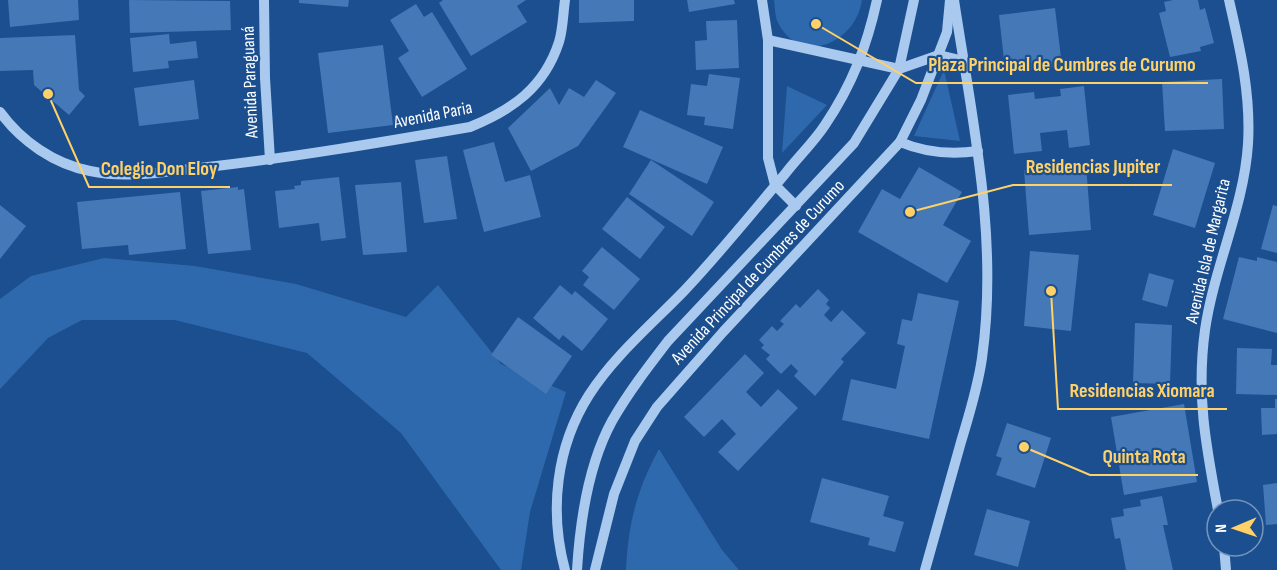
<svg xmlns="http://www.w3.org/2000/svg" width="1277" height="570" viewBox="0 0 1277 570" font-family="'Sofia Sans Condensed',sans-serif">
<rect width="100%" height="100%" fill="#1b4f8f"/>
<g fill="#2e69ad">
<path d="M774,0H862C856,43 801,67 778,23C775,17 775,7 774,0Z"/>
<polygon points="944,70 960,141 914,136"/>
<polygon points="787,86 827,105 782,153"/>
<polygon points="104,258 195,266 296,284 406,317 438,285 501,364 566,392 530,512 521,570 501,570 401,433 307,353 175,320 82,320 48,338 0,389 0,299 31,276"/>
<path d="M659,449L722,550L739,570H626C628,524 637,489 659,449Z"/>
</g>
<g fill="#4478b7">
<polygon points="8,0 78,0 79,20 10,27"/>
<polygon points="129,0 230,1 231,30 130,33"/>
<polygon points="299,0 349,0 348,7 299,3"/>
<polygon points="443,0 526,0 517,6 527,22 471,56 439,3"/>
<polygon points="579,0 634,0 634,21 579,23"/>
<polygon points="687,0 734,0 735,4 689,12"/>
<polygon points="1173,0 1198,0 1200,10 1205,8 1214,43 1200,47 1201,51 1170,57 1159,13 1166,11 1164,2"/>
<polygon points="416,4 424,17 432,12 467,69 422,97 398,58 409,51 390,20"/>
<polygon points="1055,8 1062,66 1023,71 1022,66 1005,69 999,15"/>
<polygon points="737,20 739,68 696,70 695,41 707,40 706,21"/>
<polygon points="169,34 170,44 196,41 198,58 168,61 169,68 133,72 130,38"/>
<polygon points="75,35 79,90 85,96 69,115 34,85 33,70 0,71 0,38"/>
<polygon points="383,45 393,125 328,133 318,53"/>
<polygon points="709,74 740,78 733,129 704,125 705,117 687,115 691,84 707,86"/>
<polygon points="1222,79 1224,129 1165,131 1162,82"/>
<polygon points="194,80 199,119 139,126 134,88"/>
<polygon points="596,80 616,93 578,146 531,171 508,128 550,88 559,105 569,88 584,97"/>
<polygon points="1084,86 1090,145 1069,148 1067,130 1040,133 1042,151 1014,154 1008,95 1034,92 1035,99 1061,96 1060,89"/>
<polygon points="640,110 723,147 707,184 623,147"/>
<polygon points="494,142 505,182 530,175 541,217 484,232 463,150"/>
<polygon points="1173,149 1215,163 1195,228 1153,215"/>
<polygon points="447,156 457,219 424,223 415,160"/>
<polygon points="651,160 714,202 692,236 629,194"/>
<polygon points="1086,165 1091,230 1029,235 1024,170"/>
<polygon points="919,167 962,192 943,225 971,241 947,283 858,232 882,189 900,199"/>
<polygon points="339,177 346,238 321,241 319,223 279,228 275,191 295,189 294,186 301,185 301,181"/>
<polygon points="401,182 407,252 363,255 355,185"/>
<polygon points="238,187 238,190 244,189 251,250 208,254 201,191"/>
<polygon points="180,192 186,249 129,255 128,245 82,249 77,202"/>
<polygon points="627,197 665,227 640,259 602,229"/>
<polygon points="0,205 26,226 0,259"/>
<polygon points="1273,205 1277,206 1277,253 1261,249"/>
<polygon points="602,247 640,279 614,310 583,285 589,277 582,271"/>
<polygon points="1030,251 1079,255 1071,331 1024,326"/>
<polygon points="1239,257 1257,261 1257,257 1277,262 1277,333 1223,319"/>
<polygon points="1149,273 1174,280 1167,307 1142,300"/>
<polygon points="560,285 572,295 575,291 608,319 582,351 563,335 559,340 533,318"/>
<polygon points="818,289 829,300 826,304 830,308 824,315 831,322 842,310 866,333 841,359 844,362 815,396 794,376 798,371 791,364 781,374 766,359 770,355 761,348 764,345 759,340 772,326 777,331 784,324 780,321 796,304 800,308"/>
<polygon points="918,293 959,301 929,439 842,420 851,379 896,389 905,346 897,344 902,319 912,321"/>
<polygon points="518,317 572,356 546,394 491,355"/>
<polygon points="1135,323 1172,325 1170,384 1133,383"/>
<polygon points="1237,348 1272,349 1271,365 1277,365 1277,395 1236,394"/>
<polygon points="745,354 764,373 746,392 761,407 778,389 798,408 738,471 718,452 736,434 722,419 704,437 684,417"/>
<polygon points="1275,399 1277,399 1277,434 1262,435 1261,408 1275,408"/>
<polygon points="1184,404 1197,482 1124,495 1111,417"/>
<polygon points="1007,423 1051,438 1035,488 996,475 1002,458 996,456"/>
<polygon points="822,478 889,496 883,516 904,522 895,552 868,545 870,538 810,522"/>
<polygon points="1277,483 1277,524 1266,525 1263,485"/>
<polygon points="1162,496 1168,525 1163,525 1173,570 1126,570 1120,538 1115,539 1111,518 1124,516 1123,509 1141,506 1140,500"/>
<polygon points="987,509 1030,521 1018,567 974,555"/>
</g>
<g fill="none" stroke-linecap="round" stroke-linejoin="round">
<g stroke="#a9c9ee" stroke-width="10">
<polyline points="264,0 265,78 270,160"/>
<polyline points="762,0 768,40 768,158 775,185 796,206"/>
<polyline points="768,40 899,69 939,55 964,61"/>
<path d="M0,112C21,141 54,164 90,171C128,179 170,171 208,167C296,157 383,142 470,127C512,110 544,88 559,42C563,29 563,14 565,0"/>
<path d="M900,142C926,153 950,155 978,151"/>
<path d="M1218,510C1206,446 1196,395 1205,330C1214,267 1244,207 1248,144C1251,94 1240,48 1229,0"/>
<polyline points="1224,546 1226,570"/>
<path d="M565,570C549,511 556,447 589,395C614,356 652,324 684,291C719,254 752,213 785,174C798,157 814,142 825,125C852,85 867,46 877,0"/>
<path d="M577,570C580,521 588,465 612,421C628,393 648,367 668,341L854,143L899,69L914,0"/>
<polyline points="595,570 614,494 635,441 657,407 723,332 900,142 921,100 947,32 950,0"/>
<path d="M925,570C937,527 949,485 961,442C969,415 978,387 982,358C999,238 972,119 954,0"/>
</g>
</g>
<g text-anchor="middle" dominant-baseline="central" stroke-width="4.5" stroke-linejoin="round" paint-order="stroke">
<g font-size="18" fill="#fff" stroke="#1b4f8f">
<text transform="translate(250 82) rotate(-92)">Avenida Paraguaná</text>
<text transform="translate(433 115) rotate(-11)">Avenida Paria</text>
<text transform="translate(1208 251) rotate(-77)">Avenida Isla de Margarita</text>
<text transform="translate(758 272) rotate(-47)">Avenida Principal de Cumbres de Curumo</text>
</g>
</g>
<path fill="none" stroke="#ffd166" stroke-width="2" d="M816 24L916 83H1208M910 212L1013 185H1172M48 94L89 187H230M1051 291L1058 409H1227M1024 447L1090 475H1198"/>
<g fill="#ffd166" stroke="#1b4f8f" stroke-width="2">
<circle cx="816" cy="24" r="6"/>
<circle cx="910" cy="212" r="6"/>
<circle cx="48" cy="94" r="6"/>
<circle cx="1051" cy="291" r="6"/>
<circle cx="1024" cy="447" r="6"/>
</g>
<g font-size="20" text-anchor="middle" font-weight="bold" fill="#ffd166" stroke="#1b4f8f" stroke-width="4.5" stroke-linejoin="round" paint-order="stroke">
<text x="1062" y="71">Plaza Principal de Cumbres de Curumo</text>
<text x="1093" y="173">Residencias Jupiter</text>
<text x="159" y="175">Colegio Don Eloy</text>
<text x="1142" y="397">Residencias Xiomara</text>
<text x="1144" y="463">Quinta Rota</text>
</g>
<g transform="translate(1235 528) rotate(268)"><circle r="28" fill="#1b4f8f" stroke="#7695bc" stroke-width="1.5"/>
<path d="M0-4.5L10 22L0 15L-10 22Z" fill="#ffd166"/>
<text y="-9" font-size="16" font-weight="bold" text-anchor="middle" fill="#ffffff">N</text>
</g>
</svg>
